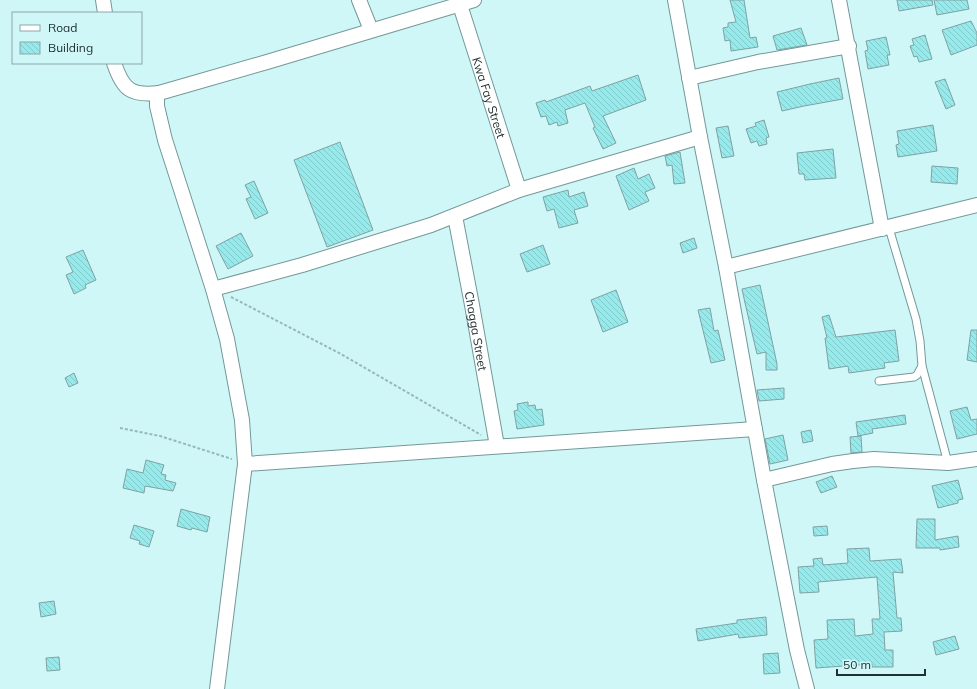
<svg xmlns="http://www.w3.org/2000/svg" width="977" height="689" viewBox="0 0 977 689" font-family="Mulish,sans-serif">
<defs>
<pattern id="building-back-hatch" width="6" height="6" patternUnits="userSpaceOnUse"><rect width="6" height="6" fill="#97eaeb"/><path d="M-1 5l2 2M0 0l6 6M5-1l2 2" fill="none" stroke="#82c9ca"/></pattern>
</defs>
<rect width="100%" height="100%" fill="#d0f7f7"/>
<g fill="url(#building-back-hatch)" stroke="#7ea2a3">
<polygon points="730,0 744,0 750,38 756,37 758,47 731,51 730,40 725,41 723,28 728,27 728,23 736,22"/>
<polygon points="897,0 932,0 933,5 899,11"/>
<polygon points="934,0 967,0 969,9 937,15"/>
<polygon points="971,21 977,33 977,45 951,55 942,30"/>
<polygon points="801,28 807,45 777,50 773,36"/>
<polygon points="925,35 932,59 919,62 917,56 914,57 910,46 914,45 912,39"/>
<polygon points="886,37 890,55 887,55 889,65 868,69 865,51 868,50 866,41"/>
<polygon points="638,75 646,100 603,116 616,143 603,149 593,128 595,127 585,103 565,110 568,123 558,126 557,122 549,125 546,116 541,117 536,103 545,100 546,102 590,86 592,91"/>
<polygon points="839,78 843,99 804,106 782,111 777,92 810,84"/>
<polygon points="945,79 955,105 946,109 935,82"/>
<polygon points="764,120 769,137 766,138 767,144 759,146 757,141 751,143 746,129 756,126 755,123"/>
<polygon points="933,125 937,151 898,157 896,145 899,144 897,131"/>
<polygon points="728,126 734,156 722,158 716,128"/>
<polygon points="340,142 373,230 327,247 294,160"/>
<polygon points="833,149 836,178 805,180 804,174 799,174 797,153"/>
<polygon points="680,152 685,183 674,184 672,165 667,166 665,156"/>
<polygon points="932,166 958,168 957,184 931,182"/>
<polygon points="634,168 638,179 649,174 655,188 645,192 649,201 629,210 616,176"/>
<polygon points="254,181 268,213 255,219 246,199 251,197 245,185"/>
<polygon points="568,190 569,197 584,192 588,206 574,210 578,223 559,228 554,209 547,211 543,197"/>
<polygon points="241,233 253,256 228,269 216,246"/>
<polygon points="694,238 697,248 683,253 680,243"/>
<polygon points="543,245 550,264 527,272 520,254"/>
<polygon points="83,250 96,280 85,285 86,288 74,294 66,275 73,272 66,257"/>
<polygon points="760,285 777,364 777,370 766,370 766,352 757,354 745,303 742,289"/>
<polygon points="616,290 628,322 603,332 591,300"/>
<polygon points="710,308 714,331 718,330 725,360 711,363 698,310"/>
<polygon points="829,315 836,337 895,330 899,361 884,363 885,368 849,373 848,366 829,369 825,338 827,338 822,317"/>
<polygon points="971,330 977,330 977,362 967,360"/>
<polygon points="74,373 78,383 69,387 65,378"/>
<polygon points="784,388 784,399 759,401 757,390"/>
<polygon points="528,402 528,406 535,405 536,410 542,409 544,425 517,429 514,411 518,410 517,404"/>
<polygon points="967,407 971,420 977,419 977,434 957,439 950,411"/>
<polygon points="905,415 906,424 872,429 873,433 858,436 856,422"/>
<polygon points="811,430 813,441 803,443 801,432"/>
<polygon points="783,435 788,460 770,464 765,439"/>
<polygon points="861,436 862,452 851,453 850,437"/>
<polygon points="146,460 164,465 161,474 166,475 165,480 176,483 173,491 145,486 144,493 123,488 127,469 143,473"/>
<polygon points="832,476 837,487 821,493 816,482"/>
<polygon points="958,480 963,499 958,500 958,503 938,508 932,486"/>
<polygon points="181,509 210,517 207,532 192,528 191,530 177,526"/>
<polygon points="917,519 935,519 935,540 958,536 959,547 940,550 940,548 916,548"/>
<polygon points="134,525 154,531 149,547 139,544 140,541 130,538"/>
<polygon points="827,526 828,535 814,536 813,527"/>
<polygon points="869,548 870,561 901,559 903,573 893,572 897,618 901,618 902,631 884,632 885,650 893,650 893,667 872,667 872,664 816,668 814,640 828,639 827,620 854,619 855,636 873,634 872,619 880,619 877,577 818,582 819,592 800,593 798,567 814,566 813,559 822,558 823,565 848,563 847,549"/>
<polygon points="54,601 56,614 41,617 39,603"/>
<polygon points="766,617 767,635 739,638 738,634 698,641 696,629 737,623 737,620"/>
<polygon points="955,636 959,649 936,655 933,642"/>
<polygon points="778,653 780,673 764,674 763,654"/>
<polygon points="59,657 60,670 47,671 46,658"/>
</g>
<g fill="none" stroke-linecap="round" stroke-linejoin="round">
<g stroke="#749898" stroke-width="9">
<g id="lane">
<polyline points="922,366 948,463"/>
<polyline points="879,381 914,377 917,375 922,366 920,341 916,319 889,228"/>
</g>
</g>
<g stroke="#749898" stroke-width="16">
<g id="street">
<polyline points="103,0 105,13"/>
<polyline points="359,0 371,30"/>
<polyline points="675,0 700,137 726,267 764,480 797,650 807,689"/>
<polyline points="839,0 882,229"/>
<path id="s1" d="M460,5L519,190"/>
<path d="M114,63C123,90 131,96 159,93"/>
<polyline points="689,78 758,62 849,46"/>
<path id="s2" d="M455,216L472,305L497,446"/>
<polyline points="726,267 977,205"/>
<polyline points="213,289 302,265 431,225 519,190 700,137"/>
<polyline points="245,464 755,429"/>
<polyline points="764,480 832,464 853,461 874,459 948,463 977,459"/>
<polyline points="217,689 245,464 242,420 227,339 213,289 165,140 157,106 157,97 159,93 267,62 474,0"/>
</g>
</g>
<g stroke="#98b8b8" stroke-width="2" stroke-dasharray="3 2" stroke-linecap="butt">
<polyline points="231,297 341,354 481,435"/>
<polyline points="120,428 160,436 232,459"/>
</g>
<use href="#lane" stroke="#fff" stroke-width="7"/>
<use href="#street" stroke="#fff" stroke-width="14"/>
</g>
<g text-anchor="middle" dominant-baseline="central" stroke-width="3.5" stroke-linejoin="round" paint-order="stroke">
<g font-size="12" fill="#213030" stroke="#d0f7f7">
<text stroke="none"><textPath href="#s1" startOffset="97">Kwa Fay Street</textPath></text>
<text stroke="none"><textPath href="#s2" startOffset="117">Chagga Street</textPath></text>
</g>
</g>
<rect x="12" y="12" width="130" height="52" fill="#d0f7f7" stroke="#8aa7a7"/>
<rect x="20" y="25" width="20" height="6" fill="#ffffff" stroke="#8aa7a7"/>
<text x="48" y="32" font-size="12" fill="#213030">Road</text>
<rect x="20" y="42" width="20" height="12" fill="url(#building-back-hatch)" stroke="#8aa7a7"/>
<text x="48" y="52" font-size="12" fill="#213030">Building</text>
<path d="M837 669v6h88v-6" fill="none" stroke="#213030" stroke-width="2"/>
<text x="843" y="669" font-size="12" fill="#213030" stroke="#d0f7f7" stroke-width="3" paint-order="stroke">50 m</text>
</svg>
